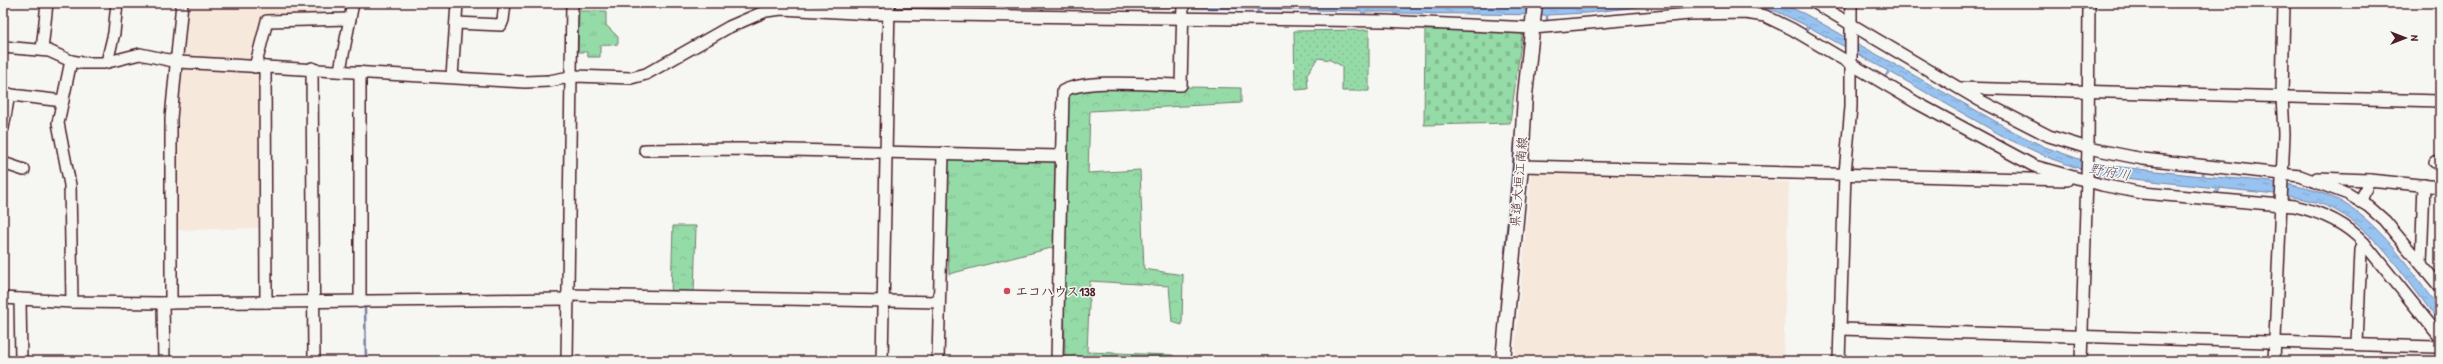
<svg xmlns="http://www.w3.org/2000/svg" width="2443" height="364" viewBox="0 0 2443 364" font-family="'Patrick Hand','Klee One',sans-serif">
<defs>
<pattern id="grass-dots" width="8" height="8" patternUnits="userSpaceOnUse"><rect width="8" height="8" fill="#95dba8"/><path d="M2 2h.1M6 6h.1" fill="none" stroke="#82bc91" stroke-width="1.8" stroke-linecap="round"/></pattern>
<pattern id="forest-crowns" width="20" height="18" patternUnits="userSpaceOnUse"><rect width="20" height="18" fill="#95dba8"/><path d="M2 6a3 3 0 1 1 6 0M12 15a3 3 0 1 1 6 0" fill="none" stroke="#82bc91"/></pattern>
<pattern id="cemetery-stones" width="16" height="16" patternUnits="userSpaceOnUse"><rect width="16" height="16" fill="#95dba8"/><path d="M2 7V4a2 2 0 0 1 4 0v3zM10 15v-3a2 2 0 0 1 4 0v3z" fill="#82bc91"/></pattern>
<pattern id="park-tufts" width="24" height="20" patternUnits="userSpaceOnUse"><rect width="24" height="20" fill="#95dba8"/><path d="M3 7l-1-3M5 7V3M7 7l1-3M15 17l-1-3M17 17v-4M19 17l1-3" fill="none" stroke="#82bc91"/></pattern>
<pattern id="water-ripples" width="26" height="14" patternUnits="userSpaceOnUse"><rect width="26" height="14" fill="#97c3f1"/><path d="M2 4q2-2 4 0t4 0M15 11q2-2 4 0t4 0" fill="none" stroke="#84a7cf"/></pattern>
</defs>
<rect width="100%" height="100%" fill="#f6f6f2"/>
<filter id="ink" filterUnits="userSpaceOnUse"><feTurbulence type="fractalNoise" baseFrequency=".025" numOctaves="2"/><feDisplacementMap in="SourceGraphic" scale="8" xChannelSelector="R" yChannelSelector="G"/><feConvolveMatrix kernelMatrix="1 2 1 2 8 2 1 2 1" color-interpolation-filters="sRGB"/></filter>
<g filter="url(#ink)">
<g fill="#f6e8db">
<polygon points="185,3 322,3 319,18 265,18 253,62 180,58"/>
<polygon points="180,68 259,73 261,75 264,228 173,230 173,119"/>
<polygon points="1531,173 1789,182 1783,361 1514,361"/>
</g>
<polygon fill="url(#grass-dots)" stroke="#707d6a" points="1369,30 1369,91 1342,91 1342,66 1330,60 1318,58 1307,74 1308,89 1295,90 1294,31"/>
<g fill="url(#forest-crowns)" stroke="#707d6a">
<polygon points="1075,85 1241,88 1241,103 1090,111 1088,173 1140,170 1144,269 1183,275 1182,325 1172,322 1169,286 1090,281 1087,352 1172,355 1182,361 1065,361 1062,94"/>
<polygon points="673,226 696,226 694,294 671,296"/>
</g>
<polygon fill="url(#cemetery-stones)" stroke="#707d6a" points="1523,28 1510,123 1424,125 1425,30"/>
<g fill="url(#park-tufts)" stroke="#707d6a">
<polygon points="579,11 606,11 606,25 618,37 618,44 600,46 600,57 588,57 587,52 578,52"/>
<polygon points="943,153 1057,156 1059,246 949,274"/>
</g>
<g fill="url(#water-ripples)" stroke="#7881a2">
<polygon points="956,3 1581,4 1671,3 1586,13 1548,15 1547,23 1546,15 1397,13 1397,19 1395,19 1395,12 1365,12 1365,18 1362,18 1362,11 1259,9 1259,17 1257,17 1257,9"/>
<path d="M1749,3H1780L1805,14L2018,134L2045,147L2093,164L2201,176L2202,169H2204V176C2241,180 2283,180 2319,192C2373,209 2407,266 2440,308V323C2406,280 2371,218 2315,202C2284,193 2251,192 2219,188L2218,196H2215L2216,188L2097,175L2095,182V174L2052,159L2008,139L1890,72L1884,78L1888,71L1818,32L1809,27L1805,34L1803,33L1807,26L1778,12Z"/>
</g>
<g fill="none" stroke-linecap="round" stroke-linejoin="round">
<g stroke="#7881a2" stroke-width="2.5">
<polyline points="1523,48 1524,41"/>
<polyline points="1505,252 1519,99"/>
<polyline points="1501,303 1503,279"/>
<polyline points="365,309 366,361"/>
</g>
<g stroke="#4a1f2b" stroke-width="14">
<g id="minor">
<polyline points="1815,3 1979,100 2049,136 2088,148 2143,159 2300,176 2348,194 2368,206 2385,221 2440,287"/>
<polyline points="456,23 501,25 503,20 505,3"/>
<path d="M3,47L49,51L71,61L82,63H104L140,54L178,62L525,82L549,81L575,76L631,78L646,74L729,27L766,11L782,9L872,14L1385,21L1533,28L1690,14L1745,13L1765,16L1792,29L1917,103L2034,166L2102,185L2142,193L2294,206C2321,212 2345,222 2364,243L2440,337"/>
<polyline points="42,50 47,3"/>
<polyline points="71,61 58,123 70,185 72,302"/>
<polyline points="107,62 114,33 117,3"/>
<polyline points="255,67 267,21 350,19"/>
<polyline points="265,67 266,302"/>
<polyline points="312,68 314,361"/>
<polyline points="340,70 353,3"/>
<polyline points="360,72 360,302"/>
<polyline points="452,77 457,3"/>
<polyline points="1959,88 2440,101"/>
<polyline points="3,94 63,101"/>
<polyline points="3,128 9,94"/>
<polyline points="645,150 740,149 1061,156"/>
<polyline points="2435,162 2440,162"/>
<polyline points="3,163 24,170"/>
<polyline points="1521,166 2067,180"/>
<polyline points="2317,178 2369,180 2440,187"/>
<polyline points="2361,201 2369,180"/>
<polyline points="2421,264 2424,185"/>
<polyline points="567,295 939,302"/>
<polyline points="3,298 72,302 163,303 567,299"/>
<polyline points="20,299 21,361"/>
<polyline points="163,303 164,361"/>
<polyline points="171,303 171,118 182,3"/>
<polyline points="1840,329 2434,347 2440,344"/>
<polyline points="2357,344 2361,250 2364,243"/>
<polyline points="567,361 572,3"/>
<polyline points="882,361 889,3"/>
<polyline points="938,361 943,153"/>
<path d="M1057,361L1063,91C1089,78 1149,85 1181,85L1183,3"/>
<polyline points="1839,361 1845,173 1851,107 1851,3"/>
<polyline points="2081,361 2088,148 2089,3"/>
<polyline points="2274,361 2284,134 2282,96 2284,3"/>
</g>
</g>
<g stroke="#4a1f2b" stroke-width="17">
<polyline id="major" points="1503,361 1521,166 1525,95 1535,3"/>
</g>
<use href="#minor" stroke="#f6f6f2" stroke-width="11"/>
<use href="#major" stroke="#f6f6f2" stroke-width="14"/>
</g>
</g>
<circle fill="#d1495b" stroke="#f6f6f2" stroke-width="1.5" cx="1007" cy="291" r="4"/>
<g text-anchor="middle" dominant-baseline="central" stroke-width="3" stroke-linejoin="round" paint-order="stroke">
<g font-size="13" fill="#4a1f2b" stroke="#f6f6f2">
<text transform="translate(1518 182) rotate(-85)">県道大垣江南線</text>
</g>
<g font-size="13" font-weight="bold" fill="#4a1f2b" stroke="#f6f6f2" text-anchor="start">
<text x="1015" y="291">エコハウス138</text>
</g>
<g font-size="14" font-style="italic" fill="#615066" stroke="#f6f6f2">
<text transform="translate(2110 171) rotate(11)">野府川</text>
</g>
</g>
<rect width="2443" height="364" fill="none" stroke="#f6f6f2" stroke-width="16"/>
<rect x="8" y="8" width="2427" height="348" fill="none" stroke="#4a1f2b" stroke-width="1.5" filter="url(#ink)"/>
<g transform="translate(2405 38) rotate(90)" stroke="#f6f6f2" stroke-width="3" paint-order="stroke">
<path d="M0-3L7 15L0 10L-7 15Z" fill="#4a1f2b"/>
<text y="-6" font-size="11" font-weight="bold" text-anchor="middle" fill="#4a1f2b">N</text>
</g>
</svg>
